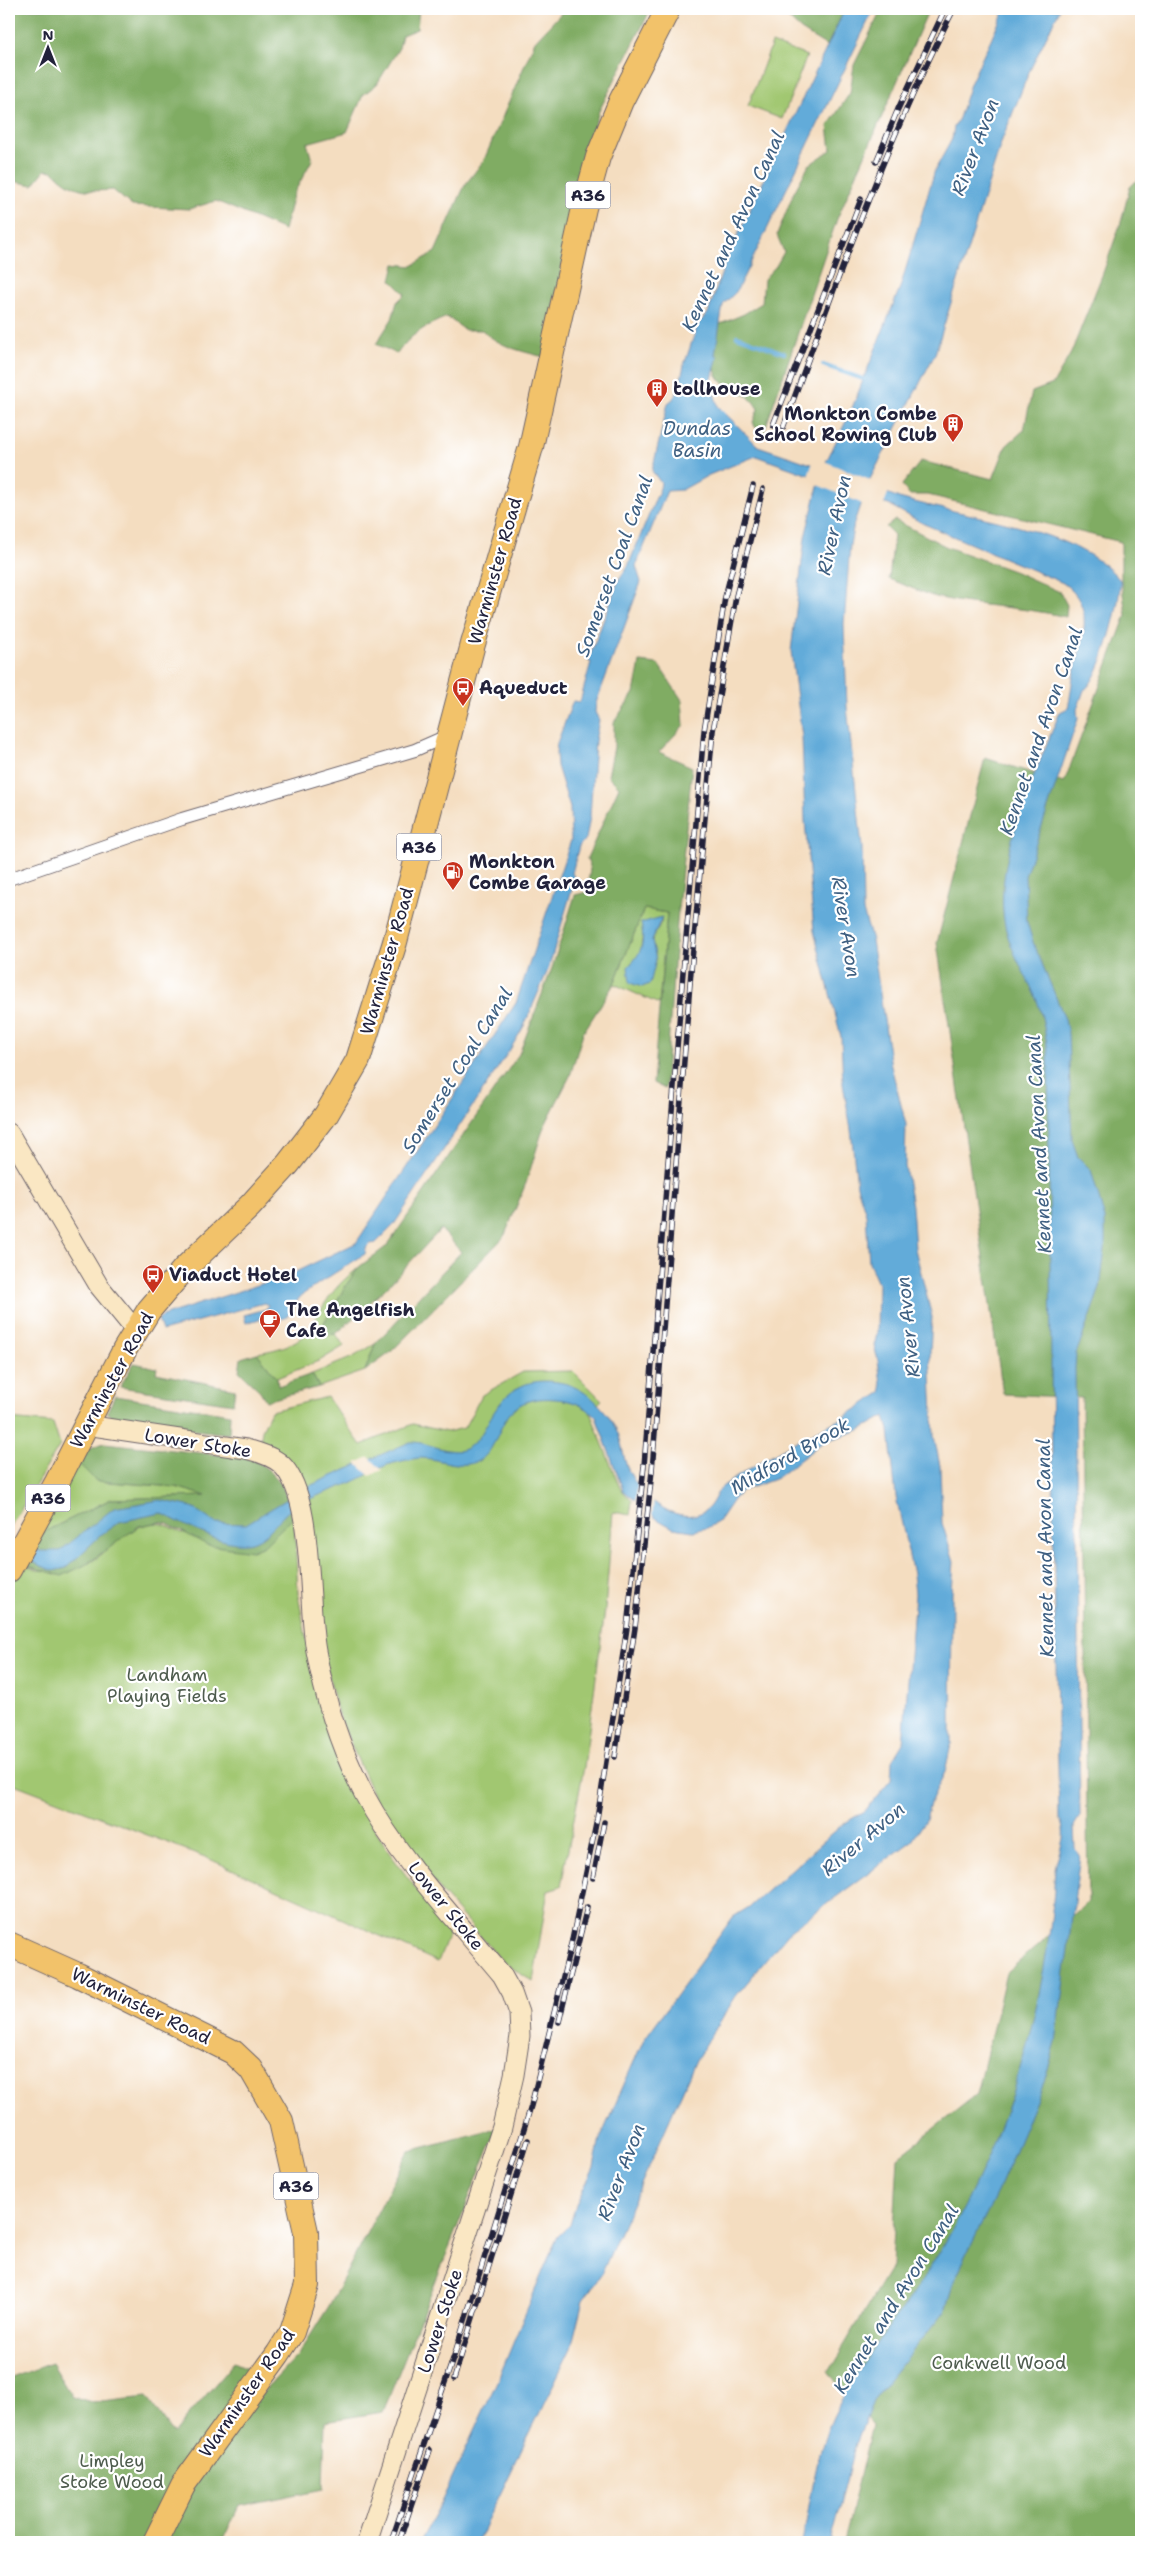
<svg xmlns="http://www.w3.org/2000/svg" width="1150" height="2551" viewBox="0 0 1150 2551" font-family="'Shantell Sans',sans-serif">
<rect width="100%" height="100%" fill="#fff"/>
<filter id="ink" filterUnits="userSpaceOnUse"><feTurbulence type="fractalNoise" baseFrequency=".02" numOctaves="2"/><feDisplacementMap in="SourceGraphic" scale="10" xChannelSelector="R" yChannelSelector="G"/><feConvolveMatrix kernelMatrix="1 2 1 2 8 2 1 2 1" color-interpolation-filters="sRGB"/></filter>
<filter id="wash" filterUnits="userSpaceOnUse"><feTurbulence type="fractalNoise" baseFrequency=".0096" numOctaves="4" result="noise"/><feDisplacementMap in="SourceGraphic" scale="20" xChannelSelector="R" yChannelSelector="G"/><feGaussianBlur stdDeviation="1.12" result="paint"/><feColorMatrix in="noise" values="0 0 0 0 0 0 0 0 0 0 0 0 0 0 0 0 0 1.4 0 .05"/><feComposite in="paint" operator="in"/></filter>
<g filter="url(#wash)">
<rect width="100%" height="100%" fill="#f4ddc0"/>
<g fill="#a1c771" stroke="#627456" fill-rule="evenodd">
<polygon points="772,43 807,56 782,119 748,106"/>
<path d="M644,909L667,913L659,1004L614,984ZM662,920L652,940L656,960L628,967L640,954L643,933Z"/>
<path d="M359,1267L347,1284L319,1331L323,1335L336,1334L344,1346L321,1360L277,1378L257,1353C319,1343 305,1323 339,1285C344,1279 353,1273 359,1267Z"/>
<polygon points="375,1344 365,1371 319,1387 312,1374 353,1357"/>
<polygon points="573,1371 602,1400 590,1412 620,1488 632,1501 630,1515 613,1512 605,1610 584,1767 561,1886 548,1890 533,1982 502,1961 443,1894 376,1802 338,1714 319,1635 308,1507 296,1468 260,1444 262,1430 271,1411 327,1397 361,1445 413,1424 447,1432 464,1428 482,1395 523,1372"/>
<polygon points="9,1419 53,1423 60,1445 9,1529"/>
<polygon points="77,1462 96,1481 176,1487 208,1496 111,1499 40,1534"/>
<path d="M294,1516L298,1594L315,1686L361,1805L388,1851L449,1933L438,1962L205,1857L9,1782V1590L22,1564C27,1566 32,1569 37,1570C44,1572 83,1567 89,1563C122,1543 142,1506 181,1533L284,1525Z"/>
</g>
<g fill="#80ac63" stroke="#51674f">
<path d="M9,9H419L417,29L402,35L399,48L377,84L363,95L347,132L307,143L312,160L293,195L284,230L216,201L189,209L132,206L113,190C86,192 72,191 53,171L45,170L33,185L13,181L9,177Z"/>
<path d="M565,9H651L599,111L584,159L544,357C521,351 500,347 482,330H465L447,317C427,325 409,335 397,354L376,344L392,319L397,302L405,294L391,280L395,264L412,266L435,252L465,185L484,160L535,41Z"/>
<polygon points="778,9 845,9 827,46 801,30"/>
<path d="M882,9H929L837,219L764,432L755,427L753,422L758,409C750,395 742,393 728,386C707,375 713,344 718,325L744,314L762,303L764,279L776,266L784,252L777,235L794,192L809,165L831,150L828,126L850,93L854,65Z"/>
<polygon points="1141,176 1141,2542 844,2542 872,2425 828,2372 892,2266 898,2157 977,2094 1006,1973 1088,1902 1082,1398 1003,1394 937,943 985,758 1064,783 1126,615 1121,580 1121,542 928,495 909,495 902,485 921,461 993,479 1006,446 1024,430 1032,392 1053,384 1071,353 1103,273 1121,222 1130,187"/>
<path d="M895,520L947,547L1016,572L1060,592L1067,605L1066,617C1025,607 982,607 940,598C923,594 906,585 889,579L894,535L886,527Z"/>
<polygon points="640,662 658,664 682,700 684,725 659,752 692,767 678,910 665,1089 653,1083 667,913 644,909 614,984 583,1033 570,1076 543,1129 526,1183 504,1237 390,1353 365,1371 375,1344 461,1252 441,1229 386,1288 336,1334 322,1335 319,1331 347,1284 359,1267 387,1246 519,1054 552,968 575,895 587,892 590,869 587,858 619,787 608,776 614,747 614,722 634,693"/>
<polygon points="257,1353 277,1378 278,1386 312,1374 319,1387 266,1401 260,1391 239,1371 241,1358"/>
<polygon points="134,1363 157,1368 156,1373 235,1389 233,1404 120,1387"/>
<polygon points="115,1396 230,1414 229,1434 118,1421 107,1412"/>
<path d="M104,1443L250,1458C281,1475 282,1485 294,1516L264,1546L252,1551L207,1545L168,1524L159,1522L139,1526L87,1564L62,1576L22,1564L40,1534L111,1499L206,1496L176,1487L96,1481L77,1462L85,1450Z"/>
<polygon points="497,2128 383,2412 325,2421 323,2489 239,2506 222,2542 9,2542 9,2379 51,2363 72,2397 92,2403 147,2397 173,2434 234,2362 252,2370 247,2409 298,2355 329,2306 409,2151"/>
</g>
<g fill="#62abd9" stroke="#42668a">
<path d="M845,9H874L756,252L736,292L723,305L715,354L718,356L712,379L710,380L718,406L758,446L823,468L850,413L901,285L935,170L952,139L954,127L959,118L970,84L1005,9H1060L1029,72L1002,140L935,354L867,485C878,489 889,494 899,498C962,516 1078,528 1120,580C1122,599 1100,682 1084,690L1077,710L1078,719L1025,876L1027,922L1033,942L1065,1019L1068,1034L1072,1140L1078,1157L1091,1170L1105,1219V1249L1100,1288L1076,1354L1075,1368L1080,1816L1074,1826L1075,1849L1080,1855L1056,2042L1044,2082L998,2190L954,2281L945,2311L874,2399L856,2443L830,2542H802C811,2501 815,2455 833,2417C856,2367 891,2327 921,2282C997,2165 1042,2030 1054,1891C1054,1883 1054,1873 1056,1864C1059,1850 1069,1833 1059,1819L1052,1460L1048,1052C1045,1033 1043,1014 1035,996C1026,975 1012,953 1006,930C990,869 1034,776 1057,719L1060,712L1068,708C1071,696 1071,685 1074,673C1082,639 1097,607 1063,583L924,524L891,506L863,496L854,523L850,545L844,624L847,707L862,847L863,911L872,940L891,1066L906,1124L905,1166L912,1206L915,1249L932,1317L930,1353L934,1436L940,1466L942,1523L954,1561L952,1593L951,1744L945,1772L930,1803L926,1820L912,1841L790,1931L736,1996L696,2060L601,2275L583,2300L571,2348L477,2542H420L438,2509L499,2377L550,2254L558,2236L570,2225L576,2204L594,2167L600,2139L643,2041L733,1917L749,1907L843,1824L865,1811L891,1780L892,1761L903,1743L915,1594L913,1574L896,1497L889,1430L885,1416L860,1430L823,1442L775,1479L741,1491L733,1500L718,1522L707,1528L693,1531L673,1528L657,1519L623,1490L596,1417C585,1405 571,1400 555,1399C490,1393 507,1454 473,1463C455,1468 438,1458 420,1458C410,1459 397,1462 387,1465C375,1470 364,1477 353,1482C332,1491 309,1497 290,1510C278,1519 270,1534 257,1540C233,1553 183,1524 161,1513L119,1522L102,1534L66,1568L53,1571L17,1555L23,1543L40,1551H60L114,1508L160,1500L192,1507L215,1523L246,1524L307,1487L410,1442C427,1441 450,1456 465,1449C476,1444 482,1433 487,1424C504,1392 524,1375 563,1383C588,1389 610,1412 619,1436C623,1448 624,1464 631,1475C642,1497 673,1522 698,1514C716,1508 713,1492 726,1484C743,1473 759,1462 777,1452C798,1439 822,1429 844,1417C857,1409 869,1400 882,1392L878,1360L874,1346L877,1334L878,1284L869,1263L866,1214L857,1186L851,1130L843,1084L841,1037L814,931L805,821L802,737L791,651L805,537L820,479L756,456L709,475L682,490L667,491L636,566L641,582L596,703L595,712L599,720L595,741L590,817L586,839L579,846L572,873L575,879L548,970L524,1026L511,1048L393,1226L376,1243L370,1244L366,1248L365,1254C345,1267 324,1279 305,1293C289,1304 301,1314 272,1322L269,1316L246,1323L244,1315L266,1309L268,1305L264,1303L162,1331L158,1319L165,1315L289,1275L356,1243L516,1003L571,840L570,808L557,766L556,753L557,743L573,701L580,702L591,662L588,661L619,579L628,566L660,488L661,483L652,471L668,403L673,399L679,388L684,365L698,324L708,313L726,260Z"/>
<path d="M662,917L652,940L656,960L650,984L642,987L630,983L628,967C642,953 645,943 641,923Z"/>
</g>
<g fill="#f4ddc0">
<polygon points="824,461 872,481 870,484 889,491 883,506 864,499 863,504 815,484 817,481 808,477 813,462 822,465"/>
<polygon points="369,1457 382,1470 370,1476 356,1463"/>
<polygon points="638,1481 654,1498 652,1518 635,1505"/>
</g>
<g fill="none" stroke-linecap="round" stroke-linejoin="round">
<g stroke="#62abd9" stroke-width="4.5">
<polyline points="737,336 784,353"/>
<polyline points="823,365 863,379"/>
</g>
</g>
</g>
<g filter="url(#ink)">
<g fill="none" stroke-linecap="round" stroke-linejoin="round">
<g stroke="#6c636a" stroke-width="14">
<polyline id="street" points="9,879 182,819 415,750 449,735"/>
</g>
<g stroke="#6c636a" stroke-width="21">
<g id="secondary">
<polyline points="9,1133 99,1286 136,1331"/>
<path d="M86,1425L246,1449C258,1452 272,1456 281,1464C315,1496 307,1605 316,1651C325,1701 341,1750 364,1794C400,1861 454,1917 502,1975L512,1993L519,2013L520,2036L514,2075L502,2127L367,2542"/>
</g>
</g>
<g stroke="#6c636a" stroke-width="26">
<g id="highway">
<polyline points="9,1570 57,1482 125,1349 149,1310 184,1269 250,1206 288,1164 326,1115 358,1060 395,942 473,644 531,447 584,208 598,157 621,101 668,9"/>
<polyline points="9,1944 78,1975 233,2052 251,2069 281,2121 306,2232 307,2285 292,2332 278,2354 183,2485 155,2542"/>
</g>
</g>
<use href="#street" stroke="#fff" stroke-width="12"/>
<use href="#secondary" stroke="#fae7c3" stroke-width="19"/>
<use href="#highway" stroke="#f2c26a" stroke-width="24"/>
<g stroke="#22223b" stroke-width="5.5">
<g id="rail">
<polyline points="876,162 898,109 945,9"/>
<polyline points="773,425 861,199"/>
<path d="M783,428C835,287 885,143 954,9"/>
<polyline points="615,1757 635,1628 652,1471 691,971 713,731 736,596 763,489"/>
<polyline points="593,1878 604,1822"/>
<polyline points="559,2022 587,1907"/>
<polyline points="454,2379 528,2140"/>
<polyline points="391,2542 455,2353 531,2106 572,1940 597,1819 627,1628 644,1466 683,972 704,731 725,597 753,486"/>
<polyline points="399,2542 430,2450"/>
</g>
</g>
<use href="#rail" stroke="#fff" stroke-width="4" stroke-dasharray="11" stroke-linecap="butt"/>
</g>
</g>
<defs>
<g id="building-pin" transform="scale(1.125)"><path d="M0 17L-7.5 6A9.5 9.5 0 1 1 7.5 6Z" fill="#c8321e" stroke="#fff"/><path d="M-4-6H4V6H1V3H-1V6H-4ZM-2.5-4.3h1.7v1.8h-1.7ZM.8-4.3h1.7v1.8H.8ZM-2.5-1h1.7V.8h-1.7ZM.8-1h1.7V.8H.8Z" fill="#fff"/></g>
<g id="bus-pin" transform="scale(1.125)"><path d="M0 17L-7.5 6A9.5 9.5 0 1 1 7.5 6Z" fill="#c8321e" stroke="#fff"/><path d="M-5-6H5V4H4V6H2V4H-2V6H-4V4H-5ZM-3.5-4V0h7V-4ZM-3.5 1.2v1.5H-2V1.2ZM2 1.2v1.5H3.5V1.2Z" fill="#fff"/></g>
<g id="fuel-pin" transform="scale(1.125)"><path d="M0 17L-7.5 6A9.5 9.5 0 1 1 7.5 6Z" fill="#c8321e" stroke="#fff"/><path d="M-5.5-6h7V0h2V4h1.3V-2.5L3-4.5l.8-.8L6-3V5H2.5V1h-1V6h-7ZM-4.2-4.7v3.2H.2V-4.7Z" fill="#fff"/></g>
<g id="cafe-pin" transform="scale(1.125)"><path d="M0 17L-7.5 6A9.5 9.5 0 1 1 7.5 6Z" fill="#c8321e" stroke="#fff"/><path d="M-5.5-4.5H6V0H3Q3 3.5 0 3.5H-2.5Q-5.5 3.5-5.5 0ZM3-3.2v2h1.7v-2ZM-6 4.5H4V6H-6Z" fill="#fff"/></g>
</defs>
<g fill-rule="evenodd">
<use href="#building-pin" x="657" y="389"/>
<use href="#building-pin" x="953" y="424"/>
<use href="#bus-pin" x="463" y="688"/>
<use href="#fuel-pin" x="453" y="872"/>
<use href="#bus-pin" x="153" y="1275"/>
<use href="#cafe-pin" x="270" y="1320"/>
</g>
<g text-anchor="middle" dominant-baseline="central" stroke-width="4.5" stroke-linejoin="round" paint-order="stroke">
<g fill="#fff" stroke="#646476" stroke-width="1">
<rect x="565.5" y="181.5" width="45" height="27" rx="4"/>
<rect x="396.5" y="833.5" width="45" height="27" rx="4"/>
<rect x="25.5" y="1484.5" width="45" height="27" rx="4"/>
<rect x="273.5" y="2172.5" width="45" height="27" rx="4"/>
</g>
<g font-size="16" font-weight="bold" fill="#22223b">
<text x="588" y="195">A36</text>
<text x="419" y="847">A36</text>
<text x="48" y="1498">A36</text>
<text x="296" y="2186">A36</text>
</g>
<g font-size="18" font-weight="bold" fill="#22223b" stroke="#fff" text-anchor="start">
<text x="673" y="389">tollhouse</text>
<text x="937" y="414" text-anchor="end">Monkton Combe<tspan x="937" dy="21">School Rowing Club</tspan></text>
<text x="479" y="688">Aqueduct</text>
<text x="469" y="862">Monkton<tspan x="469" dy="21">Combe Garage</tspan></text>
<text x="169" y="1275">Viaduct Hotel</text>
<text x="286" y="1310">The Angelfish<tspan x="286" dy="21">Cafe</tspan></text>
</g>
<g font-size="18" fill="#22223b" stroke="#fff">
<text transform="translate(495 571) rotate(-74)">Warminster Road</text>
<text transform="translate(387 961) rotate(-74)">Warminster Road</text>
<text transform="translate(112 1380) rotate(-61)">Warminster Road</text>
<text transform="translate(198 1443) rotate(9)">Lower Stoke</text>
<text transform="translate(446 1906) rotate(51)">Lower Stoke</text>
<text transform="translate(141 2006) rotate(26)">Warminster Road</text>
<text transform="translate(440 2321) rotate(-72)">Lower Stoke</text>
<text transform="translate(247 2393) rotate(-55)">Warminster Road</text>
</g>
<g font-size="18" fill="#4e5c4e" stroke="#fff">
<text x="167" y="1675">Landham<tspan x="167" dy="21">Playing Fields</tspan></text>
<text x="999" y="2363">Conkwell Wood</text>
<text x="112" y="2461">Limpley<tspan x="112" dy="21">Stoke Wood</tspan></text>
</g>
<g font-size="19" font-style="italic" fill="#3f6082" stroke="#fff">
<text transform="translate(975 147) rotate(-69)">River Avon</text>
<text transform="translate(733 231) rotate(-65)">Kennet and Avon Canal</text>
<text x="697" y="428">Dundas<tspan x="697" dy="22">Basin</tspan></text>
<text transform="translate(834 525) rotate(-78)">River Avon</text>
<text transform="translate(614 566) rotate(-70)">Somerset Coal Canal</text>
<text transform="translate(1041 731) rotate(-71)">Kennet and Avon Canal</text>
<text transform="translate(846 927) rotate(81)">River Avon</text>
<text transform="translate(457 1070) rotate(-58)">Somerset Coal Canal</text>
<text transform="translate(1039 1144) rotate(-93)">Kennet and Avon Canal</text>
<text transform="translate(908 1327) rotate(-96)">River Avon</text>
<text transform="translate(790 1456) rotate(-30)">Midford Brook</text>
<text transform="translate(1045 1548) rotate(-91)">Kennet and Avon Canal</text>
<text transform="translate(863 1839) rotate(-40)">River Avon</text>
<text transform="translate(621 2172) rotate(-69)">River Avon</text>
<text transform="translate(896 2299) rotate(-58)">Kennet and Avon Canal</text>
</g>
</g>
<rect width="1150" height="2551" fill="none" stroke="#fff" stroke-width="30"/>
<g transform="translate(48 48)" stroke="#ffffff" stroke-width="4" paint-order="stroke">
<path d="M0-4L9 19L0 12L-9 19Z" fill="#22223b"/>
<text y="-8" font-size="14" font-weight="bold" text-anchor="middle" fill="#22223b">N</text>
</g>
</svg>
